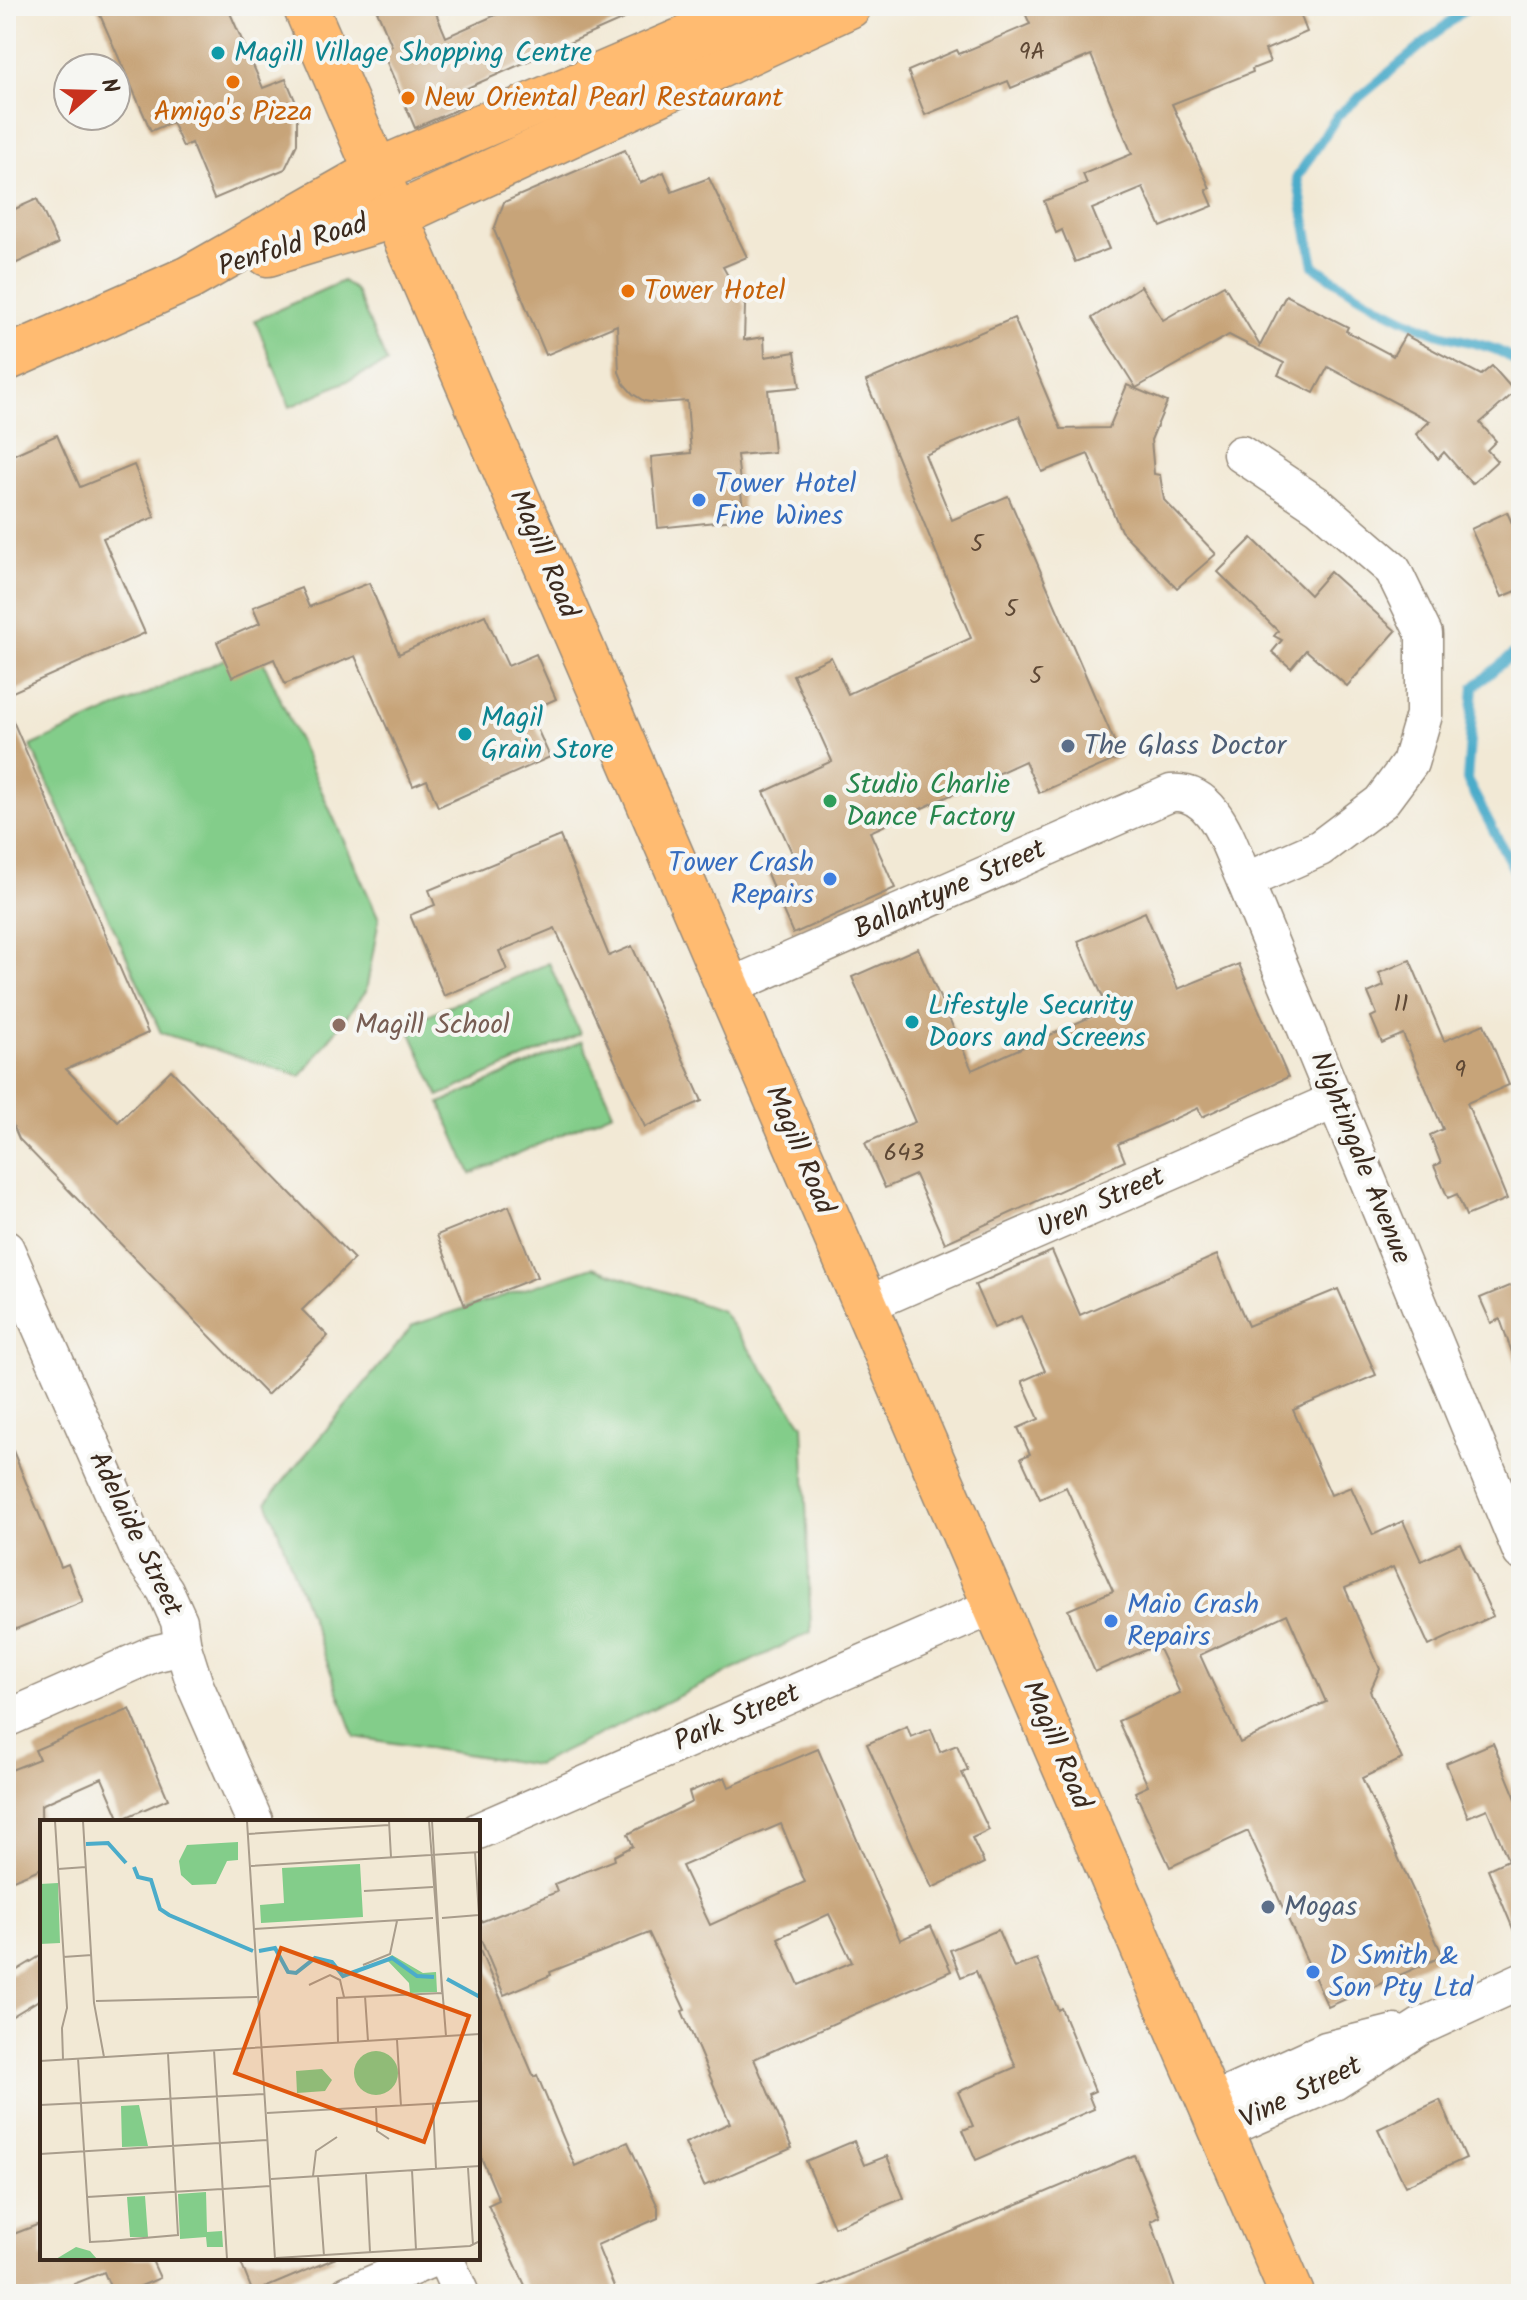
<svg xmlns="http://www.w3.org/2000/svg" width="1527" height="2300" viewBox="0 0 1527 2300" font-family="Kalam,sans-serif">
<rect width="100%" height="100%" fill="#f6f6f2"/>
<filter id="ink" filterUnits="userSpaceOnUse"><feTurbulence type="fractalNoise" baseFrequency=".0125" numOctaves="2"/><feDisplacementMap in="SourceGraphic" scale="16" xChannelSelector="R" yChannelSelector="G"/><feConvolveMatrix kernelMatrix="1 2 1 2 8 2 1 2 1" color-interpolation-filters="sRGB"/></filter>
<filter id="wash" filterUnits="userSpaceOnUse"><feTurbulence type="fractalNoise" baseFrequency=".006" numOctaves="4" result="noise"/><feDisplacementMap in="SourceGraphic" scale="32" xChannelSelector="R" yChannelSelector="G"/><feGaussianBlur stdDeviation="1.8" result="paint"/><feColorMatrix in="noise" values="0 0 0 0 0 0 0 0 0 0 0 0 0 0 0 0 0 1.4 0 .05"/><feComposite in="paint" operator="in"/></filter>
<g filter="url(#wash)">
<rect width="100%" height="100%" fill="#f2e9d5"/>
<g fill="#83cd8a" stroke="#5f7c54" stroke-width="2">
<polygon points="343,281 356,291 387,363 290,407 255,320"/>
<polygon points="256,645 379,919 366,991 301,1076 161,1033 31,746"/>
<polygon points="549,963 580,1034 439,1096 407,1024"/>
<polygon points="582,1041 613,1112 471,1174 440,1103"/>
<polygon points="593,1267 722,1311 803,1425 811,1632 536,1765 355,1737 267,1501 413,1325"/>
</g>
<g fill="none" stroke-linecap="round" stroke-linejoin="round">
<g stroke="#4bacca" stroke-width="10">
<path d="M1469,6L1338,115L1297,177L1314,266C1351,292 1390,314 1432,331C1460,343 1503,343 1521,368"/>
<polyline points="1521,647 1474,687 1467,780 1521,883"/>
</g>
</g>
<g id="blocks">
<g fill="#c7a479" fill-rule="evenodd">
<polygon points="96,6 227,6 263,88 286,79 297,105 297,144 285,169 214,199 191,143 183,147 172,122 151,131"/>
<polygon points="375,6 433,6 446,37 516,6 653,6 458,92 465,106 415,128 382,51 392,46"/>
<polygon points="1042,6 1297,6 1307,32 1265,50 1270,62 1252,69 1253,72 1172,104 1210,188 1206,190 1213,206 1161,227 1143,188 1092,209 1109,249 1075,262 1062,230 1056,233 1044,201 1087,184 1083,174 1132,154 1091,55 1011,88 1008,81 925,115 908,71 957,50 959,54 1030,24 1025,13"/>
<polygon points="625,150 640,183 664,172 672,192 709,178 747,257 723,267 745,306 744,340 764,337 765,357 795,352 800,387 768,390 774,452 737,455 744,519 658,528 651,457 691,453 687,401 657,403 644,401 633,394 624,384 619,372 617,325 546,355 494,230 504,202"/>
<polygon points="37,199 58,244 6,268 6,213"/>
<polygon points="1224,285 1260,346 1286,295 1348,327 1346,331 1393,356 1405,335 1481,375 1492,366 1515,392 1480,423 1496,441 1487,450 1497,461 1472,484 1444,452 1438,459 1416,434 1430,421 1328,367 1314,393 1278,375 1284,363 1229,335 1136,388 1092,318 1141,286 1163,320"/>
<polygon points="1014,318 1061,429 1109,428 1127,385 1167,402 1151,440 1154,474 1160,475 1164,500 1216,554 1177,588 1121,531 1088,454 1042,472 1019,416 925,455 952,520 1008,496 1121,757 1039,793 1025,761 870,832 895,888 793,934 765,869 794,857 764,792 832,761 793,675 831,657 848,694 971,638 866,381"/>
<polygon points="57,435 80,487 134,465 155,517 103,538 145,633 6,695 6,458"/>
<polygon points="1507,512 1521,543 1521,589 1502,597 1471,529"/>
<polygon points="1252,538 1310,595 1330,572 1396,631 1347,686 1306,650 1291,668 1272,652 1282,640 1274,636 1278,631 1218,572"/>
<polygon points="369,583 399,654 485,615 508,666 536,654 556,699 529,711 550,757 438,807 427,780 413,786 355,656 285,684 274,659 232,677 217,642 260,623 253,607 301,588 309,607"/>
<polygon points="6,705 148,1033 66,1069 118,1122 171,1070 354,1259 302,1310 328,1336 267,1395 19,1139 6,1109"/>
<polygon points="560,836 609,956 632,946 702,1101 645,1127 555,928 499,951 507,970 444,996 410,915 435,905 429,890"/>
<polygon points="1145,912 1178,989 1239,964 1288,1077 1202,1117 1198,1108 1118,1144 1125,1161 945,1243 915,1175 885,1188 865,1143 915,1122 852,977 918,948 972,1070 1108,1009 1078,941"/>
<polygon points="1410,960 1444,1041 1484,1024 1509,1085 1467,1103 1507,1199 1466,1216 1457,1194 1448,1198 1434,1166 1441,1163 1430,1135 1443,1129 1403,1034 1382,1043 1371,1017 1377,1014 1368,993 1384,986 1379,973"/>
<polygon points="509,1206 537,1277 465,1306 437,1235"/>
<path d="M1052,1251L1080,1315L1217,1255L1248,1326L1338,1289L1376,1375L1293,1410L1331,1495L1351,1487L1373,1535L1403,1521L1421,1561L1460,1543L1493,1616L1429,1646L1393,1567L1345,1588L1380,1669L1370,1691L1402,1759L1362,1778L1443,1956L1328,2007L1248,1831L1170,1867L1135,1792L1148,1786L1118,1721L1180,1693L1157,1645L1095,1672L1068,1610L1113,1591L1066,1487L1040,1499L1021,1458L1030,1454L1018,1428L1039,1419L1022,1381L1045,1371L1021,1316L994,1328L975,1285ZM1287,1614L1326,1702L1240,1743L1200,1655Z"/>
<polygon points="1521,1281 1521,1369 1518,1369 1500,1319 1491,1323 1480,1298"/>
<polygon points="6,1434 61,1567 68,1564 83,1602 6,1633"/>
<polygon points="130,1709 168,1799 120,1820 102,1778 41,1805 42,1868 6,1883 6,1772 39,1759 35,1750"/>
<polygon points="907,1726 911,1737 931,1729 940,1752 957,1745 968,1770 962,1773 989,1830 972,1838 984,1863 932,1888 867,1744"/>
<polygon points="1493,1743 1521,1811 1521,1948 1488,1869 1508,1860 1487,1809 1468,1817 1446,1763"/>
<path d="M818,1749L900,1940L931,1926L951,1971L754,2059L792,2148L704,2186L685,2143L730,2123L682,2011L685,2010L649,1933L550,1972L551,1975L504,1995L478,1933V1923L557,1892L554,1884L615,1860L614,1856L633,1846L628,1834L692,1802L689,1792L725,1777L729,1787ZM781,1824L805,1882L710,1925L682,1866ZM829,1914L852,1962L799,1985L778,1938Z"/>
<polygon points="998,1930 1014,1968 1037,1959 1058,2010 1061,2008 1095,2091 1088,2094 1094,2109 976,2160 963,2130 973,2126 958,2092 1016,2067 976,1971 961,1977 950,1950"/>
<polygon points="478,1946 534,2077 537,2075 575,2166 628,2142 658,2207 658,2218 597,2245 617,2294 529,2294 488,2205 499,2200 478,2150"/>
<polygon points="42,1955 42,1998 6,2020 6,1977"/>
<polygon points="1440,2100 1466,2158 1405,2186 1378,2129"/>
<polygon points="854,2141 864,2165 887,2156 904,2198 834,2227 806,2161"/>
<polygon points="1134,2155 1160,2217 1151,2221 1177,2294 805,2294"/>
<polygon points="42,2223 42,2258 151,2258 160,2278 122,2294 113,2294 104,2272 49,2294 6,2294 6,2237"/>
<polygon points="239,2258 336,2258 253,2293"/>
</g>
</g>
</g>
<g filter="url(#ink)">
<use href="#blocks" fill-opacity="0" stroke="#968a7a" stroke-width="2"/>
<g fill="none" stroke-linecap="round" stroke-linejoin="round">
<g stroke="#968a7a" stroke-width="39">
<g id="minor">
<polyline points="1241,454 1319,506 1393,570 1424,634 1424,715 1410,763 1381,802 1320,848 1245,881"/>
<path d="M729,987L1171,793C1216,789 1229,847 1245,881L1521,1552"/>
<polyline points="6,1249 140,1554 165,1590 179,1621 183,1647 195,1685 255,1822"/>
<polyline points="866,1305 1336,1100"/>
<polyline points="6,1719 153,1654 183,1647"/>
<polyline points="478,1831 996,1605"/>
<polyline points="1210,2103 1326,2050 1395,2033"/>
<polyline points="1222,2131 1334,2082 1420,2027 1521,1981"/>
<polyline points="445,2258 461,2294"/>
<polyline points="348,2294 434,2258"/>
</g>
</g>
<g stroke="#968a7a" stroke-width="47">
<g id="major">
<polyline points="305,6 1292,2294"/>
<polyline points="268,254 397,215 849,6"/>
<polyline points="6,359 189,278 377,171 762,6"/>
</g>
</g>
<use href="#minor" stroke="#fff" stroke-width="36"/>
<use href="#major" stroke="#ffbb71" stroke-width="44"/>
</g>
</g>
<g fill="#0f9aa8" stroke="#f6f6f2" stroke-width="3">
<circle cx="218" cy="53" r="8"/>
<circle cx="465" cy="734" r="8"/>
<circle cx="912" cy="1022" r="8"/>
</g>
<g fill="#e8710a" stroke="#f6f6f2" stroke-width="3">
<circle cx="233" cy="82" r="8"/>
<circle cx="408" cy="98" r="8"/>
<circle cx="628" cy="291" r="8"/>
</g>
<g fill="#3f7fe0" stroke="#f6f6f2" stroke-width="3">
<circle cx="699" cy="500" r="8"/>
<circle cx="830" cy="879" r="8"/>
<circle cx="1111" cy="1621" r="8"/>
<circle cx="1313" cy="1972" r="8"/>
</g>
<g fill="#5c6f8a" stroke="#f6f6f2" stroke-width="3">
<circle cx="1068" cy="746" r="8"/>
<circle cx="1268" cy="1907" r="8"/>
</g>
<circle fill="#2e9e5b" stroke="#f6f6f2" stroke-width="3" cx="830" cy="801" r="8"/>
<circle fill="#8d6e63" stroke="#f6f6f2" stroke-width="3" cx="339" cy="1025" r="8"/>
<g text-anchor="middle" dominant-baseline="central" stroke-width="8" stroke-linejoin="round" paint-order="stroke">
<g font-size="24" fill="#5e4835">
<text x="1032" y="52">9A</text>
<text x="977" y="544">5</text>
<text x="1011" y="609">5</text>
<text x="1036" y="676">5</text>
<text x="1401" y="1004">11</text>
<text x="1460" y="1070">9</text>
<text x="904" y="1153">643</text>
</g>
<g font-size="28" fill="#0d838f" stroke="#f6f6f2" text-anchor="start">
<text x="234" y="53">Magill Village Shopping Centre</text>
<text x="481" y="718">Magil<tspan x="481" dy="32">Grain Store</tspan></text>
<text x="928" y="1006">Lifestyle Security<tspan x="928" dy="32">Doors and Screens</tspan></text>
</g>
<g font-size="28" fill="#c56008" stroke="#f6f6f2" text-anchor="start">
<text x="424" y="98">New Oriental Pearl Restaurant</text>
<text x="233" y="112" text-anchor="middle">Amigo's Pizza</text>
<text x="644" y="291">Tower Hotel</text>
</g>
<g font-size="28" fill="#3b2a1e" stroke="#f6f6f2">
<text transform="translate(293 246) rotate(-17)">Penfold Road</text>
<text transform="translate(543 554) rotate(67)">Magill Road</text>
<text transform="translate(950 890) rotate(-24)">Ballantyne Street</text>
<text transform="translate(799 1150) rotate(67)">Magill Road</text>
<text transform="translate(1360 1158) rotate(68)">Nightingale Avenue</text>
<text transform="translate(1101 1203) rotate(-24)">Uren Street</text>
<text transform="translate(135 1534) rotate(64)">Adelaide Street</text>
<text transform="translate(737 1718) rotate(-23)">Park Street</text>
<text transform="translate(1056 1745) rotate(67)">Magill Road</text>
<text transform="translate(1301 2093) rotate(-26)">Vine Street</text>
</g>
<g font-size="28" fill="#366cbe" stroke="#f6f6f2" text-anchor="start">
<text x="715" y="484">Tower Hotel<tspan x="715" dy="32">Fine Wines</tspan></text>
<text x="814" y="863" text-anchor="end">Tower Crash<tspan x="814" dy="32">Repairs</tspan></text>
<text x="1127" y="1605">Maio Crash<tspan x="1127" dy="32">Repairs</tspan></text>
<text x="1329" y="1956">D Smith &amp;<tspan x="1329" dy="32">Son Pty Ltd</tspan></text>
</g>
<g font-size="28" fill="#4e5e75" stroke="#f6f6f2" text-anchor="start">
<text x="1084" y="746">The Glass Doctor</text>
<text x="1284" y="1907">Mogas</text>
</g>
<g font-size="28" fill="#27864d" stroke="#f6f6f2" text-anchor="start">
<text x="846" y="785">Studio Charlie<tspan x="846" dy="32">Dance Factory</tspan></text>
</g>
<g font-size="28" fill="#785e54" stroke="#f6f6f2" text-anchor="start">
<text x="355" y="1025">Magill School</text>
</g>
</g>
<g transform="translate(40 1820)">
<rect width="440" height="440" fill="#f2e9d5"/>
<path d="M198,22V40L187,41L176,64L152,65L141,55L139,41L147,25ZM320,44L323,97L221,103L220,85L244,83L242,48ZM18,63L20,123L0,124V64ZM352,135L383,153L396,152L397,172L370,173L369,163L346,139ZM314 253a22 22 0 1 1 44 0a22 22 0 1 1-44 0ZM282,249L292,260L285,271L257,273L256,251ZM99,285L108,326L82,327L81,286ZM166,372L167,412L182,411L183,427H167L166,417L140,419L138,374ZM105,376L108,417H90L87,377ZM36,427L50,431L57,439H16Z" fill="#83cd8a"/>
<path fill="none" stroke="#4bacca" stroke-width="4" d="M46,24L68,23L86,43M94,47L98,57L111,60L120,89L129,95L213,131M219,131L235,128L248,152L256,153L275,138L292,142L303,156L352,138L377,156L394,157M407,159L440,177"/>
<path fill="none" stroke="#a99d8c" stroke-width="2" d="M15,1L27,188L22,208L23,239M43,1L54,183L64,237M207,1L235,439M349,1L351,37M389,1L406,216M392,1L402,172M208,14L349,5M435,32L439,95M211,46L440,32M18,49L46,47M324,71L393,67M402,98L439,95M214,109L393,98M23,137L52,135M323,145L350,134L357,101M269,165L290,155L300,160L304,177M325,176L328,221M56,181L217,177M357,220L361,286M298,222L297,178L402,173M174,230L187,439M38,238L50,422L69,421L138,415L128,234M0,241L440,214M393,284L396,349M0,285L225,274M336,287L337,311L349,319M227,293L440,281M0,334L228,320M428,348L433,425M372,350L376,430M326,354L330,432M273,356L276,331L297,317M278,356L284,436M231,359L440,346M47,377L231,366M236,438L430,426L440,421"/>
<path fill="#df570d" fill-opacity="0.15" stroke="#df570d" stroke-width="4" d="M241,128L429,196L384,322L195,253Z"/>
<rect width="440" height="440" fill="none" stroke="#3b2a1e" stroke-width="4"/>
</g>
<rect width="1527" height="2300" fill="none" stroke="#f6f6f2" stroke-width="32"/>
<g transform="translate(92 92) rotate(70)"><circle r="38" fill="#f6f6f2" stroke="#aba49d" stroke-width="2"/>
<path d="M0-6L14 30L0 20L-14 30Z" fill="#c8321e"/>
<text y="-12" font-size="22" font-weight="bold" text-anchor="middle" fill="#3b2a1e">N</text>
</g>
</svg>
